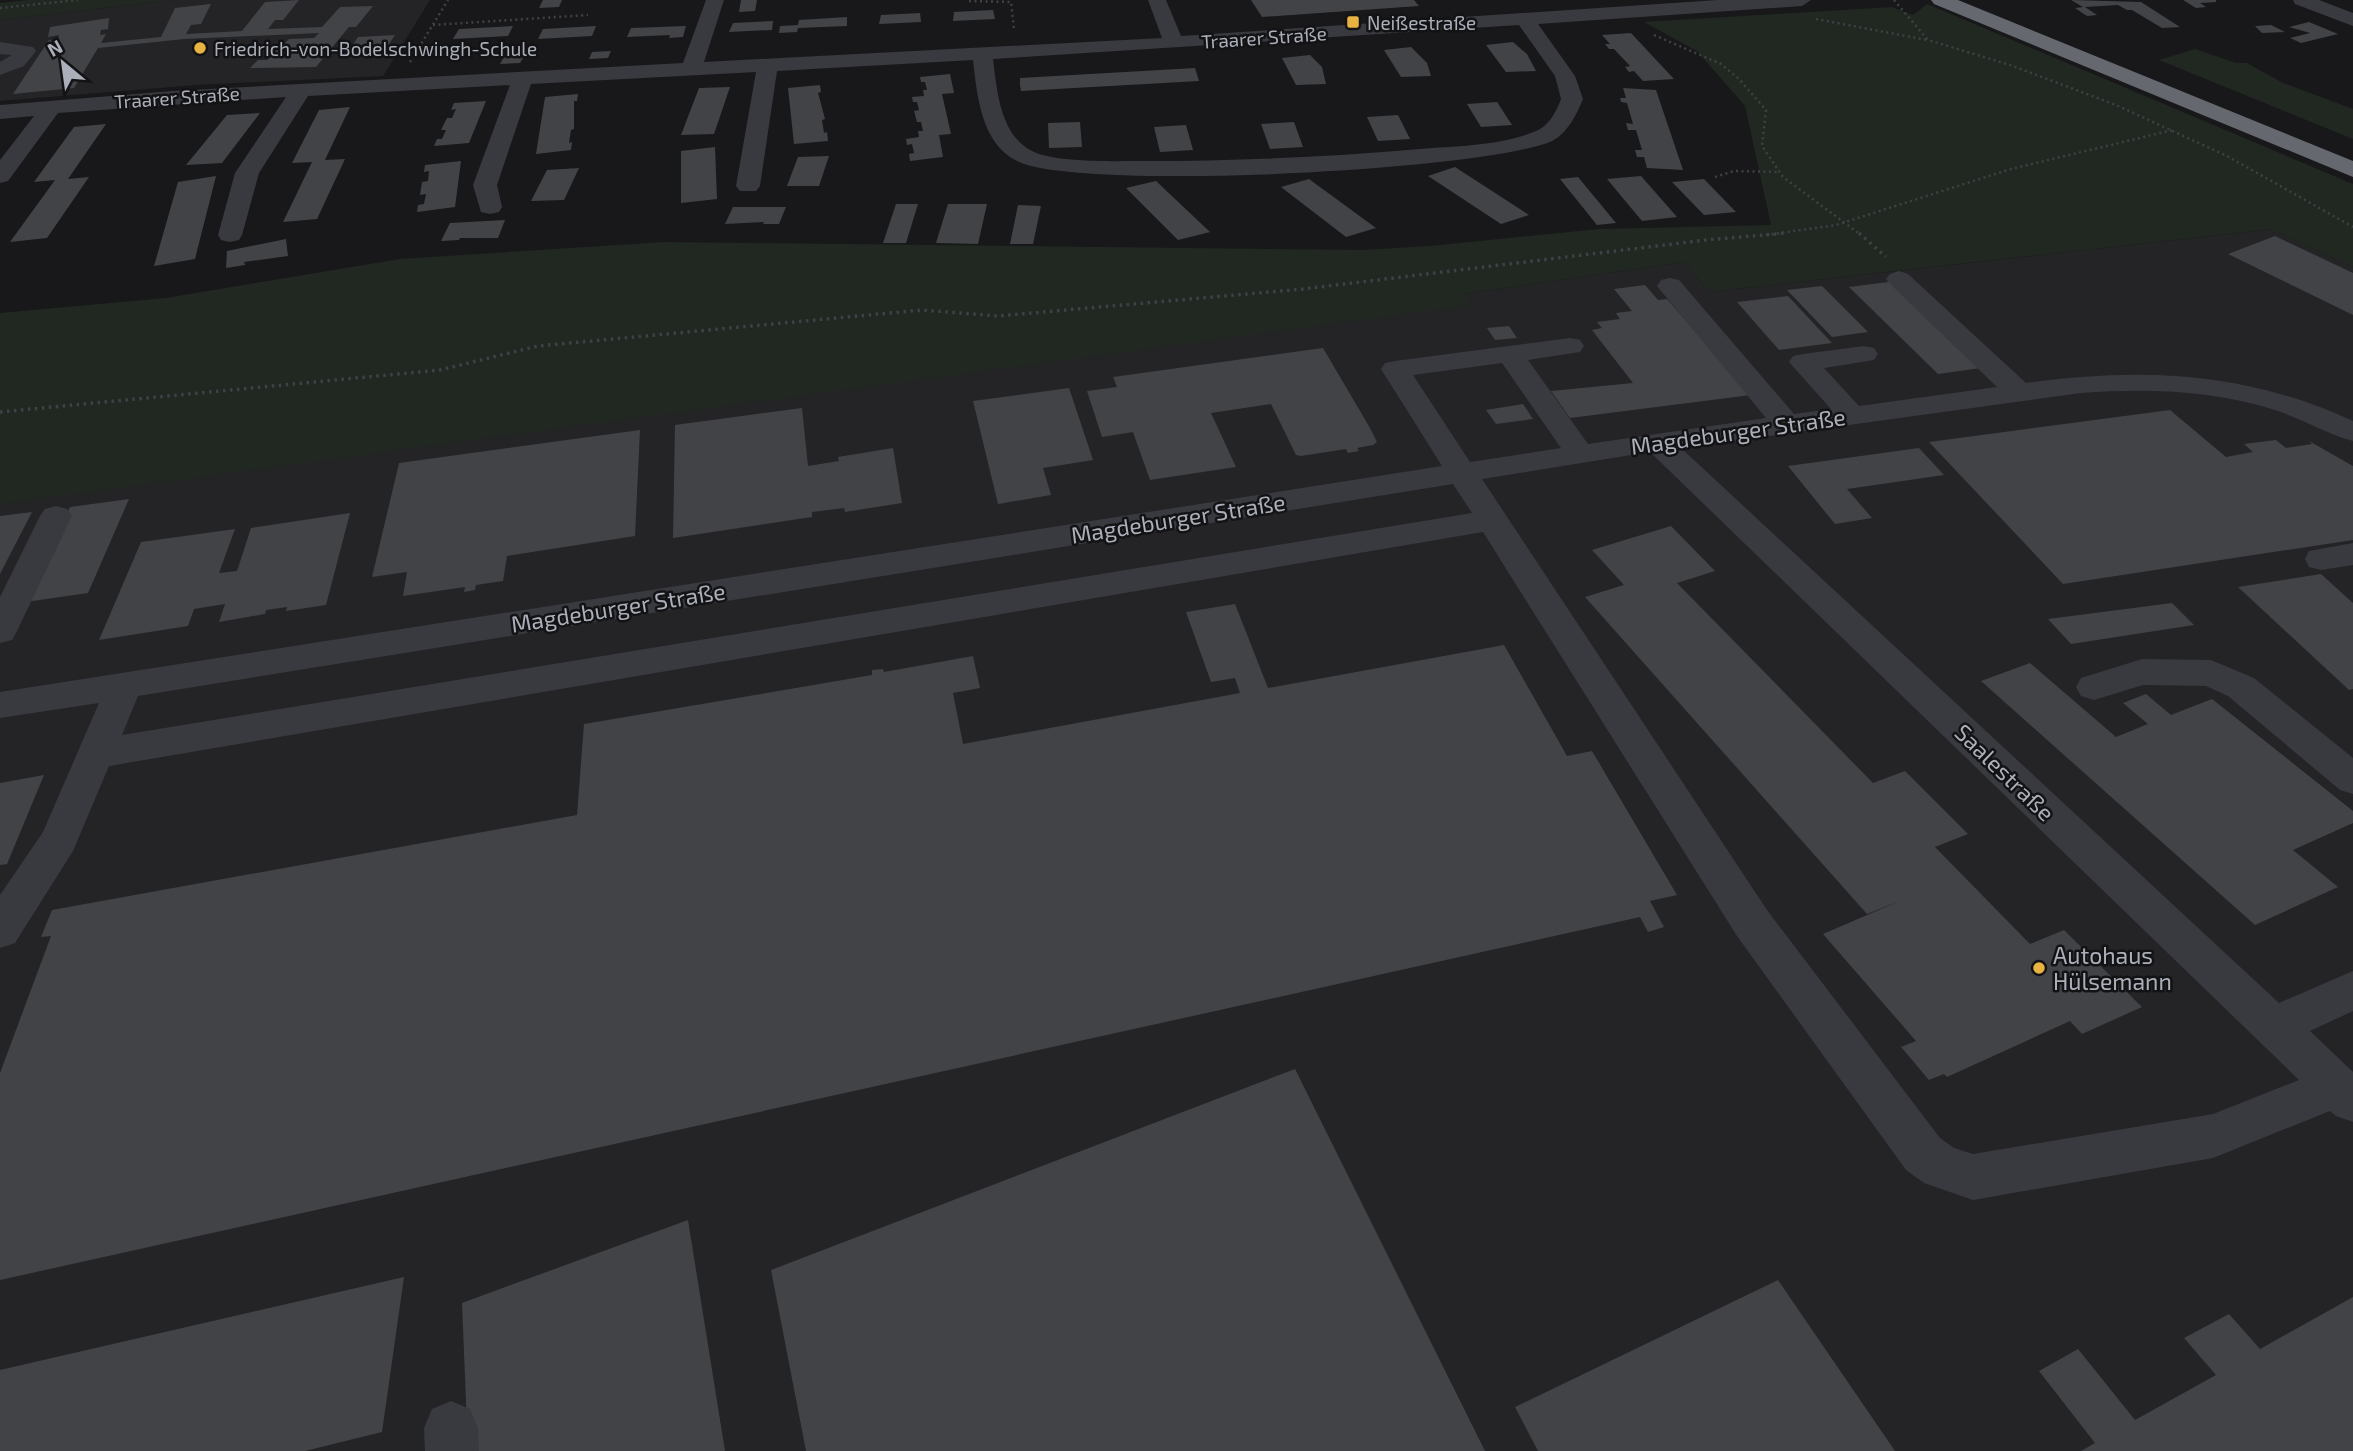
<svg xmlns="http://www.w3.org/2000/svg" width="2353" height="1451" viewBox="0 0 2353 1451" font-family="'Exo 2',sans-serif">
<rect width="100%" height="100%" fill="#18181a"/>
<g fill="#242427">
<polygon points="174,0 430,0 383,76 195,85 0,101 0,20"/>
<polygon points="2272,229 2353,267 2353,1451 0,1451 0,502 1471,304 1464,294 1683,262 1709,292"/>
</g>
<g fill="#202821">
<polygon points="27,0 174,0 0,20 0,3"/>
<polygon points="1927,4 2353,184 2353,267 2271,229 1709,292 1683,262 1464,294 1472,305 0,504 0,313 166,298 400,259 664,242 1363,250 1430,246 1599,229 1771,225 1745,106 1697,51 1644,22 1892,7 1913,15"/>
<polygon points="2195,49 2236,63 2247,63 2283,83 2353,109 2353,139 2159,60"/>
</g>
<g fill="#424347">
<polygon points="299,0 283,20 275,20 268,29 322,27 340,7 373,6 356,27 349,27 316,67 250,68 258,60 267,60 289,39 314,38 319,33 184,39 98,48 74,88 13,94 49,40 58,39 59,35 48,37 50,27 109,18 108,29 101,30 100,35 106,34 101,43 161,37 175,8 211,4 201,24 191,25 186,34 242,31 265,2"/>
<polygon points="543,0 562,0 559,7 539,8"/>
<polygon points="741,0 757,0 755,11 739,12"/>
<polygon points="1251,0 1414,0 1419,6 1262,17"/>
<polygon points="2071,0 2141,2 2180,27 2162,28 2132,10 2127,10 2118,5 2085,7 2097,15 2087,16 2075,8 2083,7"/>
<polygon points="2183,0 2216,0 2216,2 2200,3 2206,7 2196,8"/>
<polygon points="993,10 995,19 953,21 954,12"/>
<polygon points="920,13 921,22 879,24 881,15"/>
<polygon points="847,17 847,26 798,28 797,32 779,33 780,26 798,25 799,20"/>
<polygon points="773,21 772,30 729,32 733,23"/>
<polygon points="2309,22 2338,34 2301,43 2290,38 2310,33 2289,27"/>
<polygon points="2271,25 2285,32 2262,33 2255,26"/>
<polygon points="513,26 508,36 453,39 459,29"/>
<polygon points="596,26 592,36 538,39 543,29"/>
<polygon points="686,26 683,37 669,38 670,35 627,37 631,28"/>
<polygon points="1631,33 1674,79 1643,81 1634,71 1629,72 1625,67 1630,66 1614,49 1609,49 1605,44 1610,44 1602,35"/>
<polygon points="395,35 385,50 369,51 373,45 352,46 358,37"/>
<polygon points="1513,42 1527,54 1536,71 1506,72 1486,45"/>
<polygon points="1411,47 1427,63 1431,76 1401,77 1384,50"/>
<polygon points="611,51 608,58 589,59 592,52"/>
<polygon points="1310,55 1322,67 1326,84 1296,85 1282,58"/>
<polygon points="524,56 520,63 500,64 504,57"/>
<polygon points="1195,68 1199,81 1021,91 1020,85 1020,78"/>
<polygon points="950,74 954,93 942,94 951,134 939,135 943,157 910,161 909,154 914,153 912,144 907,145 906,139 919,137 918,131 923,131 921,122 917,122 914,111 919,110 917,102 913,102 912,97 924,96 923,90 927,90 925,82 921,82 920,77"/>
<polygon points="820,85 821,92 818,93 825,119 822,120 824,133 827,132 828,141 794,144 788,88"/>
<polygon points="730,87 714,134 681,135 699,88"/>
<polygon points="1623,88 1656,90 1683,170 1647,168 1644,157 1637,157 1635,150 1642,150 1636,130 1628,130 1626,123 1633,124 1627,103 1621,102 1620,98 1626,98"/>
<polygon points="578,94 577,101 574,101 574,129 571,130 569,143 572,142 571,150 536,154 545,97"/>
<polygon points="486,101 469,143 434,146 437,139 442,139 446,130 441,130 447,118 452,118 456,109 451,110 454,103"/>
<polygon points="1497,102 1512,125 1481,127 1467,104"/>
<polygon points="350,107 325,160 345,159 317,219 283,222 312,162 292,163 319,110"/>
<polygon points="260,113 222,163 186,165 227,115"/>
<polygon points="1398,115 1410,139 1378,141 1367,117"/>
<polygon points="1080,122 1082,147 1049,148 1048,123"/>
<polygon points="1294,122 1303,147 1270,149 1261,124"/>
<polygon points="106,124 68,179 89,177 47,238 10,242 55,180 34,182 74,127"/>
<polygon points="1186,125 1193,150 1160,152 1154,127"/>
<polygon points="715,147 717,199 681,203 681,151"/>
<polygon points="829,156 819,186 787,186 798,157"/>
<polygon points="461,161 455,207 417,212 418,205 424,204 426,194 420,195 422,182 428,181 429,171 424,172 425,165"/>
<polygon points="1455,167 1529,215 1501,224 1428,176"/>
<polygon points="579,168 564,200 531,201 547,170"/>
<polygon points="216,176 195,259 154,266 178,182"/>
<polygon points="1641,176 1677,217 1642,221 1607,179"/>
<polygon points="1578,177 1616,223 1597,225 1560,179"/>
<polygon points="1309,179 1376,228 1346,237 1281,187"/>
<polygon points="1704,179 1736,212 1704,215 1672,182"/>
<polygon points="1156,181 1210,232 1178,240 1126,188"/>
<polygon points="896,204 918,204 906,243 883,243"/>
<polygon points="948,204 987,204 978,244 936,243"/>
<polygon points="1018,205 1041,206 1033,244 1010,244"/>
<polygon points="733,207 786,207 779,224 763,224 764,222 725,224"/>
<polygon points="505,220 498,238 460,238 459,240 441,241 450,223"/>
<polygon points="2275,236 2353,273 2353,315 2228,254"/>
<polygon points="286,239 288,256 244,262 245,265 226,268 227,251"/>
<polygon points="1896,281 1988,367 1938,374 1849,287"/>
<polygon points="1645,285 1658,300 1667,299 1751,395 1570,418 1551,391 1633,383 1592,330 1602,328 1597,322 1620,319 1616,313 1632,311 1614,289"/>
<polygon points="1822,286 1868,332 1832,337 1787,290"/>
<polygon points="1788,296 1832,343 1779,350 1737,302"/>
<polygon points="1509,326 1517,338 1495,340 1487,328"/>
<polygon points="1323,348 1370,428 1377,442 1373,445 1357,448 1359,451 1348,453 1346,449 1301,456 1296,455 1271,404 1211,413 1236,467 1150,480 1133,432 1102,437 1087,391 1117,387 1113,377"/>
<polygon points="1069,388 1093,460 1043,468 1051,495 998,504 973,401"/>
<polygon points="1523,404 1533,419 1496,424 1486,410"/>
<polygon points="802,408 808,466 839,461 838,457 893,448 902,503 845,512 844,508 812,512 812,517 673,538 675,425"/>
<polygon points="2170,410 2226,457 2253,452 2244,444 2276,440 2286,448 2312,444 2309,441 2353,466 2353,540 2063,584 1929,442"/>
<polygon points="640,430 635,536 507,556 503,581 476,585 475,590 464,592 465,587 403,596 407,572 372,577 399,463"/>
<polygon points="1919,448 1944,475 1847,489 1872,518 1835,524 1788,466"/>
<polygon points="129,499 88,593 26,602 70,507"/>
<polygon points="32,512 0,574 0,516"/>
<polygon points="350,513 326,605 286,611 287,607 266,610 265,614 219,622 225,604 194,609 188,626 99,640 141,542 235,529 219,573 237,571 251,528"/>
<polygon points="1671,526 1715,571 1677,583 1873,783 1905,771 1968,834 1935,847 2030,944 2064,930 2142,1007 2082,1034 2070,1021 1947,1077 1944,1074 1929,1080 1901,1047 1916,1041 1823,934 1902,900 1867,914 1585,597 1624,585 1592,550"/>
<polygon points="2321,574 2353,603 2353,689 2349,690 2238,587"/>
<polygon points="2172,603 2194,625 2071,644 2048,619"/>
<polygon points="1235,604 1268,688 1504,645 1567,756 1592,751 1677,895 1650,901 1664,927 1648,932 1640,917 0,1280 0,1073 51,936 41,937 52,910 577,815 584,724 872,675 872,670 883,669 884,672 973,656 980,688 953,693 963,744 1240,693 1235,678 1211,682 1186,612"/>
<polygon points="2030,663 2116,737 2148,724 2123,703 2146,694 2171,715 2212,699 2353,811 2353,823 2293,850 2338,887 2255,925 1981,681"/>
<polygon points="44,775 7,864 0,865 0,783"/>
<polygon points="1295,1069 1485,1451 806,1451 771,1270"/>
<polygon points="688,1220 725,1451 468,1451 462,1303"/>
<polygon points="404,1277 382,1432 305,1451 0,1451 0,1370"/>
<polygon points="1778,1280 1895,1451 1538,1451 1515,1407"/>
<polygon points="2353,1297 2353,1451 2081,1451 2095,1443 2039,1371 2078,1349 2135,1420 2216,1375 2184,1338 2229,1314 2260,1349"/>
</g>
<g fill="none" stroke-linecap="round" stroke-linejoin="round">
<g stroke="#3f4146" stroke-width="2.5" stroke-dasharray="2 3.5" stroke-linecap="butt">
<polyline points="1894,0 1928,40 2010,65 2116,105 2227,156 2353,227"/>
<polyline points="969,1 1011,2 1014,29"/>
<polyline points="0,8 78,0"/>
<polyline points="1816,19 1927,40"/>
<polyline points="433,25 588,15"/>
<polyline points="1654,35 1721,64 1739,79 1766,110 1762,146 1783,177 1861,235"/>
<polyline points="410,62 448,0"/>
<polyline points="1715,177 1734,171 1779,172"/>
<polyline points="1766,235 1836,225 2011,169 2173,130"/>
</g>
<g stroke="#3f4146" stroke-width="3.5" stroke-dasharray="2.5 4.5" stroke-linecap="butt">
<polyline points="1859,233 1886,257"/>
<polyline points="0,412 440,370 538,346 922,310 998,316 1303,289 1706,240 1787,233"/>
</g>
<g fill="#393a3f" fill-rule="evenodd">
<path d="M706,0H724L704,62L1162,38L1148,0H1166L1181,36L1718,0H1811L1802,6L1538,24L1575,76L1583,99C1577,114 1567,134 1552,141C1484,171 1084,191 1019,162C981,145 977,95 973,60L777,71L760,186L756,191H740L736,186L756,72L531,84L497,185L502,207L499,212L490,214L481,212L473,185L510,85L308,96L259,173L242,235L239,240L230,242L221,240L218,235L235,173L286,97L58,113L8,181L0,183V160L34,116L0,119V105L173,91L683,63ZM1519,25L1555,76L1561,99C1556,112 1549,126 1536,131C1501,146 1457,146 1420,149C1329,157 1237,161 1145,161C1117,161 1059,163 1034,152C1000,137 997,90 993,59Z"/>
<polygon points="2293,0 2319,0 2353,13 2353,26 2295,4"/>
<polygon points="0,42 33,47 36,51 24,66 0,75 0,62 12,55 0,54"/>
<path d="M1899,271L1908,274L2026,383C2141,367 2245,371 2353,421V441C2327,434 2304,420 2278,411C2214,390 2147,388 2081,393L1681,448L2279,1003L2353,971V1011L2310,1031L2353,1072V1122L2336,1116L2330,1111L2213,1158L1973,1200L1924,1183L1906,1170L1737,936L1483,532L109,766L73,851L15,943L0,948V895L43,832L99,703L0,718V692L1442,466L1381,369L1385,363L1395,361L1570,338L1580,340L1584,346L1580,352L1528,360L1588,444L1766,418L1657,286L1661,280L1670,278L1679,280L1794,414L1831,409L1789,362L1793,356L1803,354L1864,346L1874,348L1878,354L1874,360L1824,368L1859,406L1997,387L1890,284L1886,279L1890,274ZM1502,363L1561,448L1470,462L1413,375ZM1650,452L2299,1080L2213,1114L1973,1154L1954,1148L1940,1138L1767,910L1482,479ZM1453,484L1472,513L122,735L138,696Z"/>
<polygon points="56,506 67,509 72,516 17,631 12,640 0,643 0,597 40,516 45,509"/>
<polygon points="2353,543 2353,565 2321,570 2309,567 2305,559 2309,551"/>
<polygon points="2142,659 2211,660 2254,678 2353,758 2353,794 2340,790 2228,696 2206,686 2143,685 2094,700 2081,696 2076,687 2081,678"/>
<polygon points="451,1401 470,1409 478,1428 479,1451 425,1451 424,1428 432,1409"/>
</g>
<polygon fill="#65686f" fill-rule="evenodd" points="1931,0 1958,0 2353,161 2353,177 1934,4"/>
</g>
<g fill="#e9b341" stroke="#131315" stroke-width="2.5">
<rect x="1346" y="15" width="14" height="14" rx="3.5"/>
<circle cx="200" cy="48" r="7"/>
<circle cx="2039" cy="968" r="7"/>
</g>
<g text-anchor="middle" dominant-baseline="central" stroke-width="5" stroke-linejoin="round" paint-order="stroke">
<g font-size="19" fill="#abafb9" stroke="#131315" text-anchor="start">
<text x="1367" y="22">Neißestraße</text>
<text x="214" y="48">Friedrich-von-Bodelschwingh-Schule</text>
</g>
<g font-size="19" fill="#abafb9" stroke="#131315">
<text transform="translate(1264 37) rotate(-4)">Traarer Straße</text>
<text transform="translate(177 97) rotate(-4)">Traarer Straße</text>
</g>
<g font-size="23" fill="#abafb9" stroke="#131315">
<text transform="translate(1738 431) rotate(-8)">Magdeburger Straße</text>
<text transform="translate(1178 518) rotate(-9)">Magdeburger Straße</text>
<text transform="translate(618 607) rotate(-9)">Magdeburger Straße</text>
<text transform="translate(2005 772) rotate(44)">Saalestraße</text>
</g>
<g font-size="23" fill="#abafb9" stroke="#131315" text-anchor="start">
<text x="2053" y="955">Autohaus<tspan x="2053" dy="26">Hülsemann</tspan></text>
</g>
</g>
<g transform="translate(63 63) rotate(331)" stroke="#131315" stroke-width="5" paint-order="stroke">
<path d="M0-5L12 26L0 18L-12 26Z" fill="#abafb9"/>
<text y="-10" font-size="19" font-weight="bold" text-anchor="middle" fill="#abafb9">N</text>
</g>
</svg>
